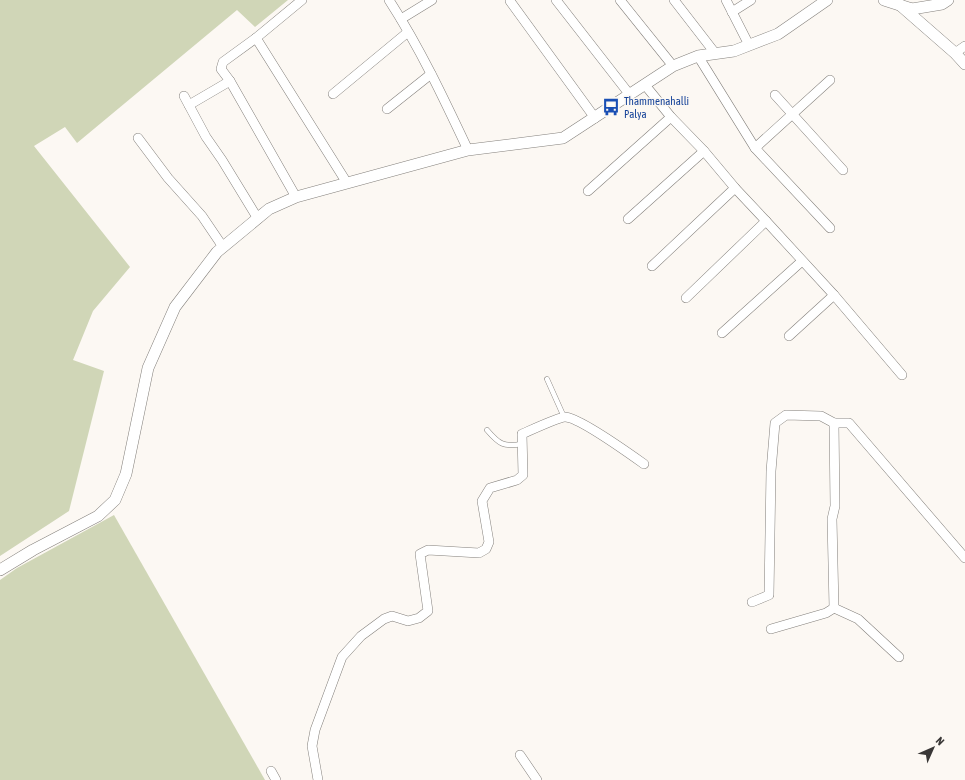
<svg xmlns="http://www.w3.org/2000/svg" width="965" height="780" viewBox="0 0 965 780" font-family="'Asap Condensed',sans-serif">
<rect width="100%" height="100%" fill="#fcf8f3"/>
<g fill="#d0d6b7">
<polygon points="0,0 288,0 255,27 237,10 77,143 65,127 34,146 130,267 93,311 73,360 104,371 69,511 0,556"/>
<polygon points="114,515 265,780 0,780 0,580 17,568"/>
</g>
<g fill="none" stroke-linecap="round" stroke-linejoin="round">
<g stroke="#84807c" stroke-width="5.5">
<g id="service">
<polyline points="547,379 564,417"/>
<path d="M487,430C499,444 503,447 522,444"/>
</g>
</g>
<g stroke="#84807c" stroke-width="10">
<g id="minor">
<path d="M389,0C420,48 444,99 468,150"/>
<polyline points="556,0 630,95"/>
<polyline points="620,0 673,66"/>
<polyline points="674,0 715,53"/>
<polyline points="726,0 749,45"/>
<polyline points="510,1 595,118"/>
<polyline points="732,12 751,0"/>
<polyline points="401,19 432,0"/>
<polyline points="256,38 347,183"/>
<polyline points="955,53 965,46"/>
<polyline points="698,56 755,148 830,228"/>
<polyline points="645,85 671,117 704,151 735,188 766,221 834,295 902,375"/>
<polyline points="333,94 408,32"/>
<polyline points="775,95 843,170"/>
<polyline points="184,96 206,137 222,160 258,219"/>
<polyline points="189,105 230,81"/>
<polyline points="387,109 431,74"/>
<polyline points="138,138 168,178 202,216 223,247"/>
<polyline points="755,148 830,80"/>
<polyline points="588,191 671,117"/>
<polyline points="296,197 230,81 221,69 223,62 256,38 302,0"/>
<polyline points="628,219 704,151"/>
<polyline points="652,266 735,188"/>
<polyline points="686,298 766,221"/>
<polyline points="722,333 802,261"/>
<polyline points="789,336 834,295"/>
<polyline points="752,602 769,595 771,471 775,423 786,415 821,416 834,423 849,423 965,558"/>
<polyline points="834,608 832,519 835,506 834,423"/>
<polyline points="834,608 858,619 899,657"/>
<polyline points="771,629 826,613 834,608"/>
<polyline points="520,755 537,780"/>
<polyline points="271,771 276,780"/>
<path d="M318,780L312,746L315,730L342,657L361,636L384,619L392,616L408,621L419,618L428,611L420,554L428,550L479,553L486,549L489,542L482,501L490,488L517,480L523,475L522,434C529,431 559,417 565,417C578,417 630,454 644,464"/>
</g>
</g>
<g stroke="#84807c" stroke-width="12">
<g id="tertiary">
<polyline points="884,0 912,9 942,4 948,0"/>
<polyline points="900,5 955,53 965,64"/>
<polyline points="0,570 33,550 98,516 115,500 126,474 148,368 175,307 217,252 269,209 296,197 468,150 563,138 673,66 698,56 734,51 778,34 827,0"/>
</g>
</g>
<use href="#service" stroke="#fff" stroke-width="4.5"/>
<use href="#minor" stroke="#fff" stroke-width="9"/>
<use href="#tertiary" stroke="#fff" stroke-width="11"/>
</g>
<defs>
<g id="bus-bare" transform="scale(1.38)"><path d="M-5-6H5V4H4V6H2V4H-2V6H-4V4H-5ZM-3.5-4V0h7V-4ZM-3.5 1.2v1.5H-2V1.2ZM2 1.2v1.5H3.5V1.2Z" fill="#1a4fb4" stroke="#fcf8f3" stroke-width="2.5" paint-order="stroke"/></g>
</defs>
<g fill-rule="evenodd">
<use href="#bus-bare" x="611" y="107"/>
</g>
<g text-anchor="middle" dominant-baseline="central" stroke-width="3" stroke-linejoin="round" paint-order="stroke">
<g font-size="11" fill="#164399" stroke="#fcf8f3" text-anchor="start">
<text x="624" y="101">Thammenahalli<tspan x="624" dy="13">Palya</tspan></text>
</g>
</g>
<g transform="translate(933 748) rotate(45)" stroke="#fcf8f3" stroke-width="3" paint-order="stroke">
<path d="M0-3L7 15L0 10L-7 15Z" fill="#393736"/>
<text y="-6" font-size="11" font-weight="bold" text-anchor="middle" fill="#393736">N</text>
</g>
</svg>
